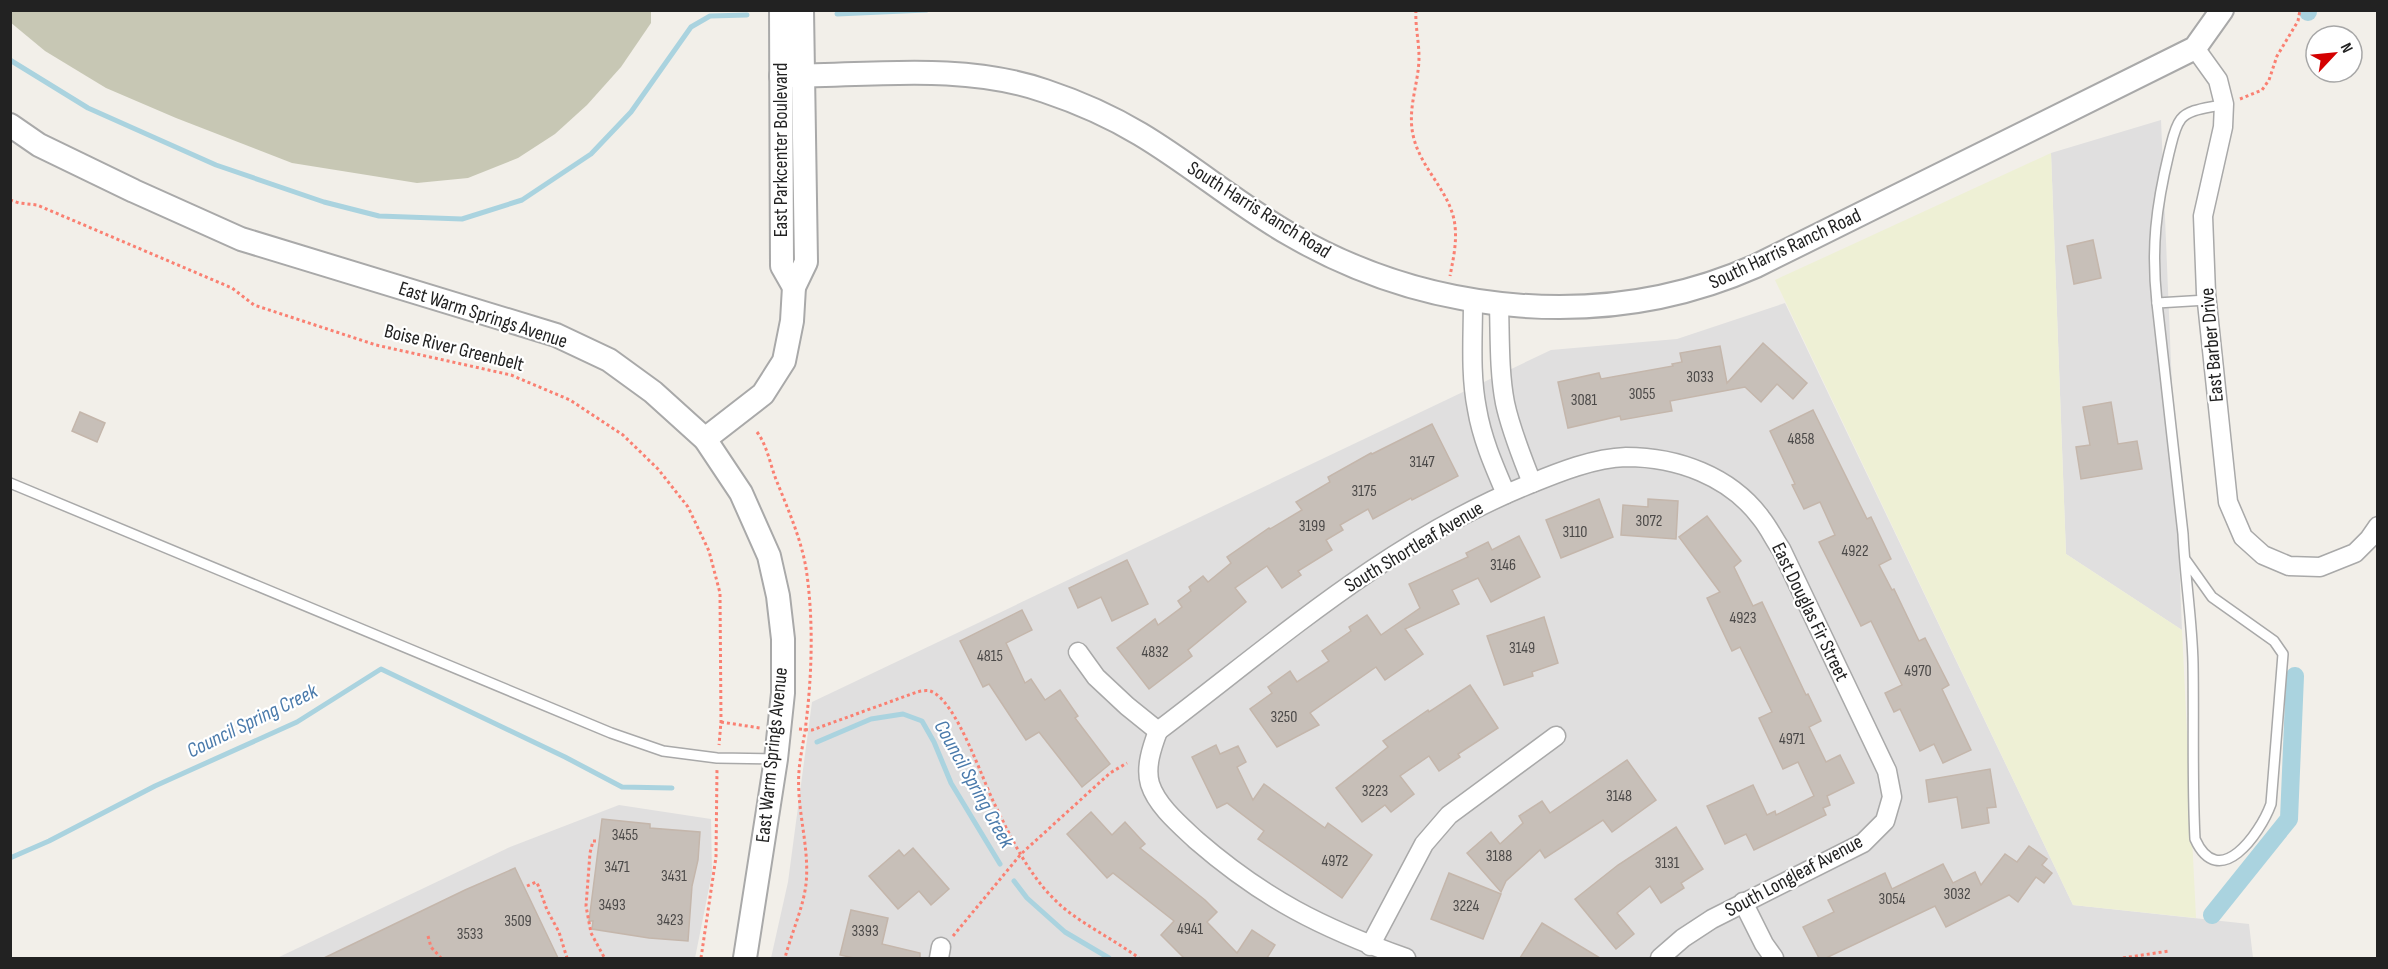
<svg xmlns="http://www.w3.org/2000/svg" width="2388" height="969" viewBox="0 0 2388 969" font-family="'Sofia Sans Condensed',sans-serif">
<rect width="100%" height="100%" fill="#f2efe9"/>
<g fill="#e0dfdf">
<polygon points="2161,120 2182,630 2066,554 2051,153"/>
<polygon points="1785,303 2073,905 2249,924 2253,958 771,958 788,882 812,702 1551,350 1677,339"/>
<polygon points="619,805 711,819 712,873 695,958 277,958 510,847"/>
</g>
<polygon fill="#c7c7b4" points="651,11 651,23 621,67 587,105 555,134 518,158 468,178 417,183 292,163 176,118 106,88 45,51 10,22 11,10"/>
<polygon fill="#eef0d5" points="2051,153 2066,554 2182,630 2196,918 2073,905 1775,280"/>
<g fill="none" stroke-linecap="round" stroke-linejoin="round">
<g stroke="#aad3df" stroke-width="5">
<polyline points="837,14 926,10"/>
<polyline points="10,60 88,108 216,165 324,202 379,216 462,219 522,200 591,154 631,112 691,27 710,16 747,15"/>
<polyline points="817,742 871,719 903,714 922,721 934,742 951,783 1000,864"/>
<polyline points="10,858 49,841 155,786 297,722 381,669 565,757 622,787 672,788"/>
<polyline points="1014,881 1027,898 1065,932 1109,958"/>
</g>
<g stroke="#aad3df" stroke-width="18">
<polyline points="2308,10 2308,12"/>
<polyline points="2212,915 2289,819 2295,676"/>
</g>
</g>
<g fill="#c7bfb8" stroke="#c4b6ab" stroke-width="1.5">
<polygon points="2093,240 2101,278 2074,284 2067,246"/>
<polygon points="1763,343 1807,383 1793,399 1777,384 1761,402 1745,387 1670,401 1672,411 1621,420 1620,416 1568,428 1558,382 1599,373 1601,379 1673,366 1672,364 1682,362 1680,353 1720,346 1727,383"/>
<polygon points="2111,402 2118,444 2137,441 2142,469 2081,479 2076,447 2090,445 2083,407"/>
<polygon points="1813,410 1867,519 1871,517 1891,559 1879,565 1892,590 1894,589 1919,641 1925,638 1949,685 1942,689 1971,750 1943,763 1934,744 1920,751 1900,709 1894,712 1885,693 1902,685 1871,621 1861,626 1819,542 1835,535 1820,502 1804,509 1792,485 1795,484 1770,431"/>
<polygon points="80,412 105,423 97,442 72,431"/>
<polygon points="1432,424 1458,476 1412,500 1411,498 1373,519 1368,509 1340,525 1343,530 1326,540 1332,550 1298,571 1301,575 1282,588 1267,566 1235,588 1246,602 1188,650 1192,656 1149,689 1117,648 1155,619 1158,625 1182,607 1178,601 1191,591 1189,587 1203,576 1208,582 1231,563 1227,557 1269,528 1270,529 1302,510 1296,502 1330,482 1328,477 1371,453 1372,454"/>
<polygon points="1599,499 1613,537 1561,558 1546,520"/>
<polygon points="1648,499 1678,501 1676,539 1621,535 1623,505 1648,507"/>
<polygon points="1707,516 1741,561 1734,567 1753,606 1762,602 1806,695 1808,694 1821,721 1809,727 1826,762 1840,755 1854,783 1827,796 1830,805 1823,808 1826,815 1754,850 1746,834 1725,844 1707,806 1753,785 1767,815 1775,811 1776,815 1814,796 1798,762 1783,769 1759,718 1772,712 1740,647 1732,651 1707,598 1720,592 1679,537"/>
<polygon points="1519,536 1540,577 1491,602 1478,578 1452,590 1459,604 1405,629 1423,654 1385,680 1376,667 1310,713 1319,725 1277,747 1250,709 1272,693 1268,687 1290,671 1297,682 1329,661 1322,651 1351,631 1349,627 1367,615 1381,635 1420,608 1409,584 1468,557 1466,553 1488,542 1492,550"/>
<polygon points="1127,560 1148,604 1112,621 1101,597 1078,608 1069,588"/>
<polygon points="1022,610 1032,630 1006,643 1025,683 1031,679 1045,700 1060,690 1078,716 1075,718 1110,764 1082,787 1039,732 1026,740 989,684 983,687 960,641"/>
<polygon points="1544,617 1558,663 1532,672 1533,676 1504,685 1487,636"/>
<polygon points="1470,685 1498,728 1458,754 1460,757 1439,771 1429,756 1400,776 1414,794 1391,812 1385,805 1362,822 1336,788 1388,747 1383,741 1428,710 1429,712"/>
<polygon points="1216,745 1220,754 1238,746 1246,762 1237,767 1253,800 1264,784 1325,828 1328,823 1372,855 1342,898 1258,839 1264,831 1227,803 1217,808 1192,757"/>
<polygon points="1627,760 1656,800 1612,832 1603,820 1545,858 1540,850 1506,881 1501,892 1467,853 1491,832 1500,844 1523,823 1519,816 1542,801 1550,813"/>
<polygon points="1990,769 1996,807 1987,808 1989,823 1962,828 1957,797 1929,802 1926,780"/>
<polygon points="1091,812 1112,835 1125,822 1145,844 1140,848 1205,900 1217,912 1207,922 1237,953 1252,930 1275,945 1267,958 1184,958 1161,935 1174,921 1113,873 1107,878 1067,834"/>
<polygon points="602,819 650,824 650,828 700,832 698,860 692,886 688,941 649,938 592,929 593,921 589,921"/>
<polygon points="1676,827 1703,869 1681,883 1684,888 1661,903 1650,886 1617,913 1634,934 1616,949 1575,899 1618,865"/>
<polygon points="2029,846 2047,859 2042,865 2052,873 2044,883 2036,877 2018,902 2009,895 1946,927 1935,906 1826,958 1819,958 1803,927 1834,912 1828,900 1885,873 1892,889 1943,864 1953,883 1975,872 1981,885 2005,854 2017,862"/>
<polygon points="913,848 949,889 931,905 919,891 898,909 869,876 899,850 904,856"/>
<polygon points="515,868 558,958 324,958 465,890"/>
<polygon points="1449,873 1501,894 1483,939 1431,919"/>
<polygon points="851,910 888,918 882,944 920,953 920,958 854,958 840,955"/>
<polygon points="1542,923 1600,958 1520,958"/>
</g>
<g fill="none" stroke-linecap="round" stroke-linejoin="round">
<g stroke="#a9a9a9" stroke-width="12">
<g id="service">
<path d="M2157,303C2151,248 2156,207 2169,153C2172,142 2174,128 2181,119C2190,108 2211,108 2224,104"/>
<polyline points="10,483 611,733 663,751 717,758 776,759"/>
<path d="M2185,559L2212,597L2274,641L2283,654L2271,804C2260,834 2219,892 2195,839C2192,781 2194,722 2193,663C2192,620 2185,578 2183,534L2157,303L2207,300"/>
</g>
</g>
<g stroke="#a9a9a9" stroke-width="21">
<g id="minor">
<polyline points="2195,48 2218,80 2224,104 2223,127 2203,216 2206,293 2228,502 2243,537 2263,555 2289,566 2320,567 2355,553 2369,539 2378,526"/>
<path d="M1473,301C1473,337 1470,374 1477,409C1482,439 1494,466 1506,494"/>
<path d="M1499,305C1500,338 1499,372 1505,403C1511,431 1522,457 1532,483"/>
<polyline points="1078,652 1096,677 1127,706 1158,731"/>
<path d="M1158,731C1277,641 1390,540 1530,484C1559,472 1594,458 1626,457C1677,457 1730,476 1761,518C1769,528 1774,539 1781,549L1887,771L1892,797L1885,821L1863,843L1712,919L1683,938L1660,958"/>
<path d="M1158,731C1152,747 1145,767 1150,784C1157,806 1180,825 1196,840C1264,899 1322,928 1406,958"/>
<polyline points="1743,902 1764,944 1774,958"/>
<polyline points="1370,946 1424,844 1449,815 1556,736"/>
<polyline points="939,958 941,947"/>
</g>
</g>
<g stroke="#a9a9a9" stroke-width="26">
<g id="tertiary">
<polyline points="781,10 782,266 794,287"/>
<path d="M781,76C867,76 962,62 1045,91C1078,102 1110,116 1140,134C1192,165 1238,205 1291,235C1431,316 1607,332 1756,266L2195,48L2222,10"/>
<polyline points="10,125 39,145 134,191 241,239 556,335 609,360 653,392 705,439 741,493 769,556 778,596 783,639 783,693 776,759 745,958"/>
<polyline points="705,439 763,394 784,361 792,321 794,287 806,262 802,10"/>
</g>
</g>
<g stroke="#fa8072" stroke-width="3" stroke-dasharray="3 3" stroke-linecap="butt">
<path d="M1416,10C1415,26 1419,41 1419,57C1419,84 1406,110 1414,139C1422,170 1452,194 1455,226C1457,243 1453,260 1450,276"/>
<polyline points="2240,99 2262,90 2269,80 2277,56 2298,21 2300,10"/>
<polyline points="10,200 19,203 37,205 232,288 254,305 376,345 511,375 570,400 623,435 658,469 688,507 709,551 720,593 721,722 719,745"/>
<path d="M757,432C768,447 770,465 777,482C788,509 801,539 806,568C814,621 812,678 805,731C803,744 800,758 799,771C796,809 810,847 806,884C803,909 791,934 785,958"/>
<polyline points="721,722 760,728"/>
<path d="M799,729L812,730L917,692C921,691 926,690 930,691C956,699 982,779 995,805C1014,844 1034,886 1070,913C1092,929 1117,942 1139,958"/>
<polyline points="596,841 593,841 590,853 586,906 591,933 604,957"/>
<polyline points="527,886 536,882 538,885 547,910 559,932 567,958"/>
<polyline points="428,936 431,947 441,958"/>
<polyline points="953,936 1021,854 1110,773 1127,763"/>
<polyline points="701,958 716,857 717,769"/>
<polyline points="2123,958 2169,951"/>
</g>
<use href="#service" stroke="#fff" stroke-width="9"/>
<use href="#minor" stroke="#fff" stroke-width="18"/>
<use href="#tertiary" stroke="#fff" stroke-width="22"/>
</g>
<g text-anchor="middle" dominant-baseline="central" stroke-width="4.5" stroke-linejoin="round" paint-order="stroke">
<g font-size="16" fill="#4b4948">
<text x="1700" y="377">3033</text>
<text x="1642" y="394">3055</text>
<text x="1584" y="400">3081</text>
<text x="1801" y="439">4858</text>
<text x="1422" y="462">3147</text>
<text x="1364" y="491">3175</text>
<text x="1649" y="521">3072</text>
<text x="1312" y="526">3199</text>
<text x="1575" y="532">3110</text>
<text x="1855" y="551">4922</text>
<text x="1503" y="565">3146</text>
<text x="1743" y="618">4923</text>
<text x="1522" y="648">3149</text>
<text x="1155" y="652">4832</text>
<text x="990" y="656">4815</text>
<text x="1918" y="671">4970</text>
<text x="1284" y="717">3250</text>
<text x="1792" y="739">4971</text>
<text x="1375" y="791">3223</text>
<text x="1619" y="796">3148</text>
<text x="625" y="835">3455</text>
<text x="1499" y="856">3188</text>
<text x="1335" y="861">4972</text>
<text x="1667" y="863">3131</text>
<text x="617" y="867">3471</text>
<text x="674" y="876">3431</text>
<text x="1957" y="894">3032</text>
<text x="1892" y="899">3054</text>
<text x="612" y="905">3493</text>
<text x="1466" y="906">3224</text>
<text x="670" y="920">3423</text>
<text x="518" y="921">3509</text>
<text x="1190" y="929">4941</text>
<text x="865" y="931">3393</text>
<text x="470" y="934">3533</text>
</g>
<g font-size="20" fill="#222" stroke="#fff">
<text transform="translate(781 150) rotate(-90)">East Parkcenter Boulevard</text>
<text transform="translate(1259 210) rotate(32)">South Harris Ranch Road</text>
<text transform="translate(1785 249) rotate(-25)">South Harris Ranch Road</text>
<text transform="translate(483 315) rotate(18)">East Warm Springs Avenue</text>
<text transform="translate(2212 345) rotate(-95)">East Barber Drive</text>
<text transform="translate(454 348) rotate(14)">Boise River Greenbelt</text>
<text transform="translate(1414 547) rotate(-31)">South Shortleaf Avenue</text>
<text transform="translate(1810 612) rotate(64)">East Douglas Fir Street</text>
<text transform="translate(772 755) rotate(-84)">East Warm Springs Avenue</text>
<text transform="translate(1794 876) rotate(-28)">South Longleaf Avenue</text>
</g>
<g font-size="21" font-style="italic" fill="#4a7aab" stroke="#fff">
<text transform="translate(252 721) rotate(-26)">Council Spring Creek</text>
<text transform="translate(974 784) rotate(61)">Council Spring Creek</text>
</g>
</g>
<rect width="2388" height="969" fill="none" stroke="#222222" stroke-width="24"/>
<g transform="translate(2334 54) rotate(64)"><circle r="28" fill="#ffffff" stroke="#a7a7a7" stroke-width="1.5"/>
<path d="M0-4.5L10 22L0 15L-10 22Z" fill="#d40000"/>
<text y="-9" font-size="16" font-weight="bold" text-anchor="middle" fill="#222222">N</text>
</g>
</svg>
